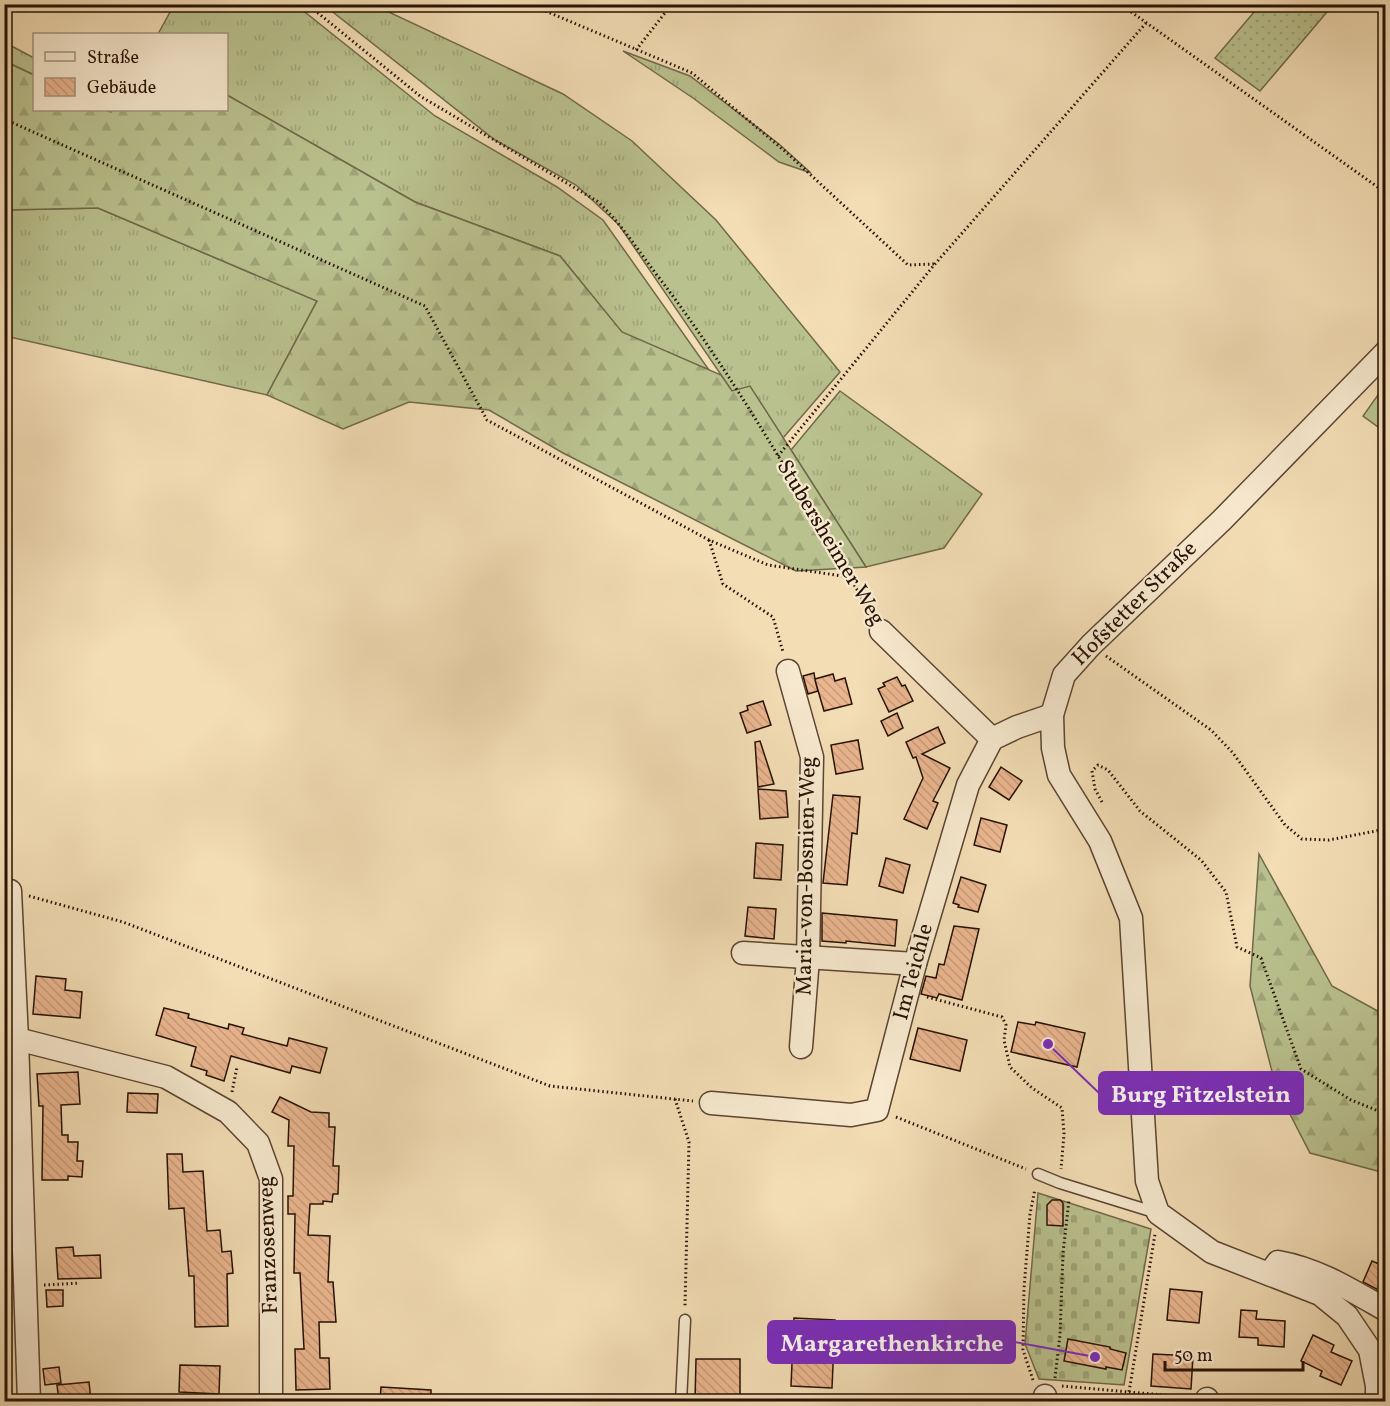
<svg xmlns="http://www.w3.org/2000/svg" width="1390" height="1406" viewBox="0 0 1390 1406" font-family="Vollkorn,serif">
<defs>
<pattern id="grass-tufts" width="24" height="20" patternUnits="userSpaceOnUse" patternTransform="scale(1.5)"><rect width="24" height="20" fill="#b9c18e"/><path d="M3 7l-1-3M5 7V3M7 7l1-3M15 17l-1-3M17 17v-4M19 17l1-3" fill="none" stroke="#9fa579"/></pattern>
<pattern id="forest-firs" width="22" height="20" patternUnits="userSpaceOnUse" patternTransform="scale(1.5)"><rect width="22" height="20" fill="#b9c18e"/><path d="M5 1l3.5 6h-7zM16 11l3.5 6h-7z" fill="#9fa579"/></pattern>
<pattern id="cemetery-stones" width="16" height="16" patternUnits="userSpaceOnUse" patternTransform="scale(1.5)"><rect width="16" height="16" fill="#b9c18e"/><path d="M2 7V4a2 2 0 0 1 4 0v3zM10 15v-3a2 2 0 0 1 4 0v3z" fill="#9fa579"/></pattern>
<pattern id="garden-dots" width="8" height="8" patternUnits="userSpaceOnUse" patternTransform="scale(1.5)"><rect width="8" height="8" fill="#b9c18e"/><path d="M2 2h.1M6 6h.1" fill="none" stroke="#9fa579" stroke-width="1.8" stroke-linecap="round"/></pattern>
<pattern id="building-back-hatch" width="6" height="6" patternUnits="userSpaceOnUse" patternTransform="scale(1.5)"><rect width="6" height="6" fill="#eab68f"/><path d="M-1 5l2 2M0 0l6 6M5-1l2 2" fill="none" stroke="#c99b7a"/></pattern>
</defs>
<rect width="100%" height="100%" fill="#f3ddb5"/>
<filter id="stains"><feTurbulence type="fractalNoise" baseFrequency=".00333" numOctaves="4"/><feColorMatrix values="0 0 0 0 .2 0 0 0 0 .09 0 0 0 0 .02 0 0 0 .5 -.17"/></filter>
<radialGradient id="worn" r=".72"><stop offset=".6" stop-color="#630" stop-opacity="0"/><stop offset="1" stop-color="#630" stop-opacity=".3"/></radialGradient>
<g fill="url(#grass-tufts)" stroke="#70694a" stroke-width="1.5">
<polygon points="174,5 296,5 435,116 557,187 603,220 709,370 622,333 560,256 415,202 227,95 226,34 158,34"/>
<polygon points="324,5 374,5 563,94 632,141 716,220 840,372 783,438 750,387 732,391 619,225 576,185 495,140"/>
<polygon points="4,42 34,58 34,75 5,61"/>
<polygon points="623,51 690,76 779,144 811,173 779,162 693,98"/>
<polygon points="98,208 317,301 267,395 5,336 4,210"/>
<polygon points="840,391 982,494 944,548 866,567 791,450"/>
</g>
<g fill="url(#forest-firs)" stroke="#70694a" stroke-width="1.5">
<polygon points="4,61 34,75 34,110 105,110 111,112 113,110 226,110 227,95 415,202 560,256 622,332 721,375 732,391 750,386 866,567 796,571 563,453 489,410 409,402 343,429 267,395 317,301 98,208 5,210"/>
<polygon points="1259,854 1332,986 1385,1015 1385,1173 1310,1153 1276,1087 1250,986"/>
</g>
<polygon fill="url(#cemetery-stones)" stroke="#70694a" stroke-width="1.5" points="1038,1193 1151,1229 1124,1385 1039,1379 1025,1344"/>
<polygon fill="#b9c18e" stroke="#70694a" stroke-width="1.5" points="1385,385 1385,432 1363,416"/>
<polygon fill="url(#garden-dots)" stroke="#70694a" stroke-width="1.5" points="1260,5 1333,5 1260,91 1215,58"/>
<g fill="url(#building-back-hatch)" stroke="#271105" stroke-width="1.5">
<polygon points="814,673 815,679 833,674 835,681 845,678 852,704 824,711 815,680 818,691 808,694 803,676"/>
<polygon points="897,677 902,686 905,685 913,701 889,712 878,689 885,686 883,683"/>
<polygon points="763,701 771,725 747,733 740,713 748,710 747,706"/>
<polygon points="897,713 903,728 888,736 881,721"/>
<polygon points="938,727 945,743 922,754 950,768 933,801 938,803 927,829 904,819 923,778 916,757 913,758 906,742"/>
<polygon points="858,740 863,769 836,774 831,745"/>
<polygon points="760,741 774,784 758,787 755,742"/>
<polygon points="1001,767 1022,781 1009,800 989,787"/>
<polygon points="758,789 786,791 788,817 760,819"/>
<polygon points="833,795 860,797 857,834 852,833 847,885 823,883"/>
<polygon points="981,818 1007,825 1000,852 974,845"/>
<polygon points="756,843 783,845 781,880 754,878"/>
<polygon points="886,858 910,865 903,893 879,886"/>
<polygon points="961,877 986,885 978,912 958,907 959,905 953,903"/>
<polygon points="748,907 776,909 774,939 745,936"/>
<polygon points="822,913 897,920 895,946 846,941 846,943 822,941"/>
<polygon points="954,926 979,929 962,1000 939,994 937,998 921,994 926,976 936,978 939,964 944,965"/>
<polygon points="36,976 66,979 65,990 82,992 80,1018 33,1014"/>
<polygon points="164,1008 189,1014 188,1018 228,1029 229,1024 244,1028 242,1034 287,1046 289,1038 327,1048 320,1073 292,1066 290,1073 231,1056 224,1081 206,1075 207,1071 191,1066 196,1047 156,1035"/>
<polygon points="1018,1022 1035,1025 1036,1022 1085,1033 1077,1067 1011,1052"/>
<polygon points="918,1028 967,1040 960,1071 910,1059"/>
<polygon points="78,1072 80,1104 61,1105 62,1135 68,1135 68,1142 78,1142 77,1161 83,1161 82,1177 68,1176 68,1180 42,1180 43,1106 39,1106 37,1074"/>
<polygon points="128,1093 158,1094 157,1113 127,1112"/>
<polygon points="280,1097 311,1112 329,1113 329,1127 335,1127 333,1166 339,1166 338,1194 333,1194 332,1202 323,1201 323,1204 310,1204 308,1235 330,1236 328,1282 333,1282 336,1322 319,1322 320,1358 329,1358 330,1389 296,1390 295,1349 304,1349 300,1273 294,1273 295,1214 288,1214 288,1196 293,1196 294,1146 288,1146 289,1120 272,1112"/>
<polygon points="167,1154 182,1154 183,1172 203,1171 207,1231 220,1230 222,1252 231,1251 233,1273 227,1274 228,1326 195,1327 194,1276 189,1276 184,1208 169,1209"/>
<polygon points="1052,1200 1060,1200 1063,1203 1063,1226 1047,1225 1047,1205"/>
<polygon points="73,1247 74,1256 100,1255 101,1278 58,1279 56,1248"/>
<polygon points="1372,1261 1386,1267 1386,1294 1363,1282"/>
<polygon points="1170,1289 1202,1292 1199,1323 1167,1320"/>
<polygon points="46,1290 63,1290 63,1306 47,1307"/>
<polygon points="1241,1310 1257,1311 1256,1319 1285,1321 1284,1347 1258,1345 1258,1338 1239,1337"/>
<polygon points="794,1318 835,1320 832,1388 791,1386"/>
<polygon points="1313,1335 1334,1345 1331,1352 1352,1361 1341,1385 1320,1376 1322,1371 1301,1361"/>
<polygon points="1068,1339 1110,1347 1110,1349 1126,1353 1122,1370 1106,1367 1106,1369 1064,1361"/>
<polygon points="1153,1354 1193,1356 1191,1389 1151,1386"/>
<polygon points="696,1359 740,1359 740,1401 695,1401"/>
<polygon points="180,1365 220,1366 219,1394 179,1392"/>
<polygon points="59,1367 61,1383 45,1385 43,1369"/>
<polygon points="89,1382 91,1401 59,1401 57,1385"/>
<polygon points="381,1387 431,1390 431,1401 380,1401"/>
</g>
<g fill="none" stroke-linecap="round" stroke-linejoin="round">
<g stroke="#5a4431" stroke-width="13">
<g id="lane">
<polyline points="1038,1174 1060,1183 1157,1213"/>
<polyline points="681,1402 685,1320"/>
</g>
</g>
<g stroke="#5a4431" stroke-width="25">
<g id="street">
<polyline points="881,631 992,739"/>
<polyline points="788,671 812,757 808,958 801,1047"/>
<polyline points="10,891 17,1039 29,1402"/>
<polyline points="743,953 915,964"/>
<polyline points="17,1039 166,1077 228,1112 258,1143 271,1179 271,1402"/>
<polyline points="711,1103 851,1115 877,1110 915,964 968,785 992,739 1017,727 1052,715"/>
<path d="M1269,1274L1278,1262C1318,1269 1351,1290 1386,1310"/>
<polyline points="1207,1399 1208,1402"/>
<polyline points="1045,1402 1045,1396"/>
<polyline points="1377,1402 1377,1386 1370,1350 1347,1316 1320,1294 1212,1252 1158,1213 1147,1181 1131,918 1100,841 1059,775 1053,748 1052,715 1064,675 1091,645 1222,520 1386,352"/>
</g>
</g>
<g stroke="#271105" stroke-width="3" stroke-dasharray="1.5 3" stroke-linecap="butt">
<path d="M307,4L420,96L597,201C622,224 639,252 660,279C740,384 805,502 872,615"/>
<polyline points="529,4 692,73 786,152 908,265 935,264"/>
<polyline points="1120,4 1386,193"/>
<polyline points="636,50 672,4"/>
<polyline points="4,119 425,306 487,420 709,540 768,565 849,577"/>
<polyline points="778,456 935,264 1146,23"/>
<polyline points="709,540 723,584 773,617 783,652"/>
<polyline points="1106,656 1211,730 1233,753 1285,825 1302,839 1329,840 1386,829"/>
<polyline points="1102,802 1095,789 1092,771 1098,765 1108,770 1140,811 1201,860 1226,892 1237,947 1261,958 1301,1069 1351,1100 1386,1114"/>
<polyline points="29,896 123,922 550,1086 693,1101"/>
<polyline points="927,997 1002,1017 1006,1025 1004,1040 1010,1067 1032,1088 1062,1108 1064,1134 1061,1169"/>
<polyline points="232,1092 237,1067"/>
<polyline points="675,1099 689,1142 685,1306"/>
<polyline points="896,1117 1026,1169"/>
<polyline points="44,1285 80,1283"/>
<polyline points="1055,1378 1060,1335 1063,1253 1069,1200"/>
<polyline points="1033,1380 1023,1350 1024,1289 1030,1214 1035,1189"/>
<polyline points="1062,1386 1129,1392 1155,1234"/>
<polyline points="1129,1392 1187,1397"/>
</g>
<use href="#lane" stroke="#f7e9cf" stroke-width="10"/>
<use href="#street" stroke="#f7e9cf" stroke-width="22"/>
</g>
<g text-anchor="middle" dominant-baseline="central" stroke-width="4.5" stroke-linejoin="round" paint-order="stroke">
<g font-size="22" fill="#271105" stroke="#f7e9cf">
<text transform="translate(830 543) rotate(59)">Stubersheimer Weg</text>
<text transform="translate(1135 604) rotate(-45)">Hofstetter Straße</text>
<text transform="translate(807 876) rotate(-89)">Maria-von-Bosnien-Weg</text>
<text transform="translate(914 972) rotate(-75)">Im Teichle</text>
<text transform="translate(269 1245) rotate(-92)">Franzosenweg</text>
</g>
</g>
<path fill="none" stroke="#7b2cbf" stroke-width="2" d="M1048 1044L1099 1093M1095 1357L1015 1342"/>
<g fill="#7b2cbf" stroke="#f7e9cf" stroke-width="2">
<circle cx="1048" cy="1044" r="6"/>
<circle cx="1095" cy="1357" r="6"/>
</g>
<g fill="#7b2cbf" stroke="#7b2cbf" stroke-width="2">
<rect x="1099" y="1072" width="204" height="42" rx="6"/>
<rect x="768" y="1321" width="247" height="42" rx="6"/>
</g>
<g font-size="24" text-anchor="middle" font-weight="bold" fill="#fff">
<text x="1201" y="1102">Burg Fitzelstein</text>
<text x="892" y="1351">Margarethenkirche</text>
</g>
<rect width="1390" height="1406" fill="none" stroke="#f3ddb5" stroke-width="24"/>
<rect x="6" y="6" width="1378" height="1394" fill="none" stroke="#271105" stroke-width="3"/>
<rect x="12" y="12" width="1366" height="1382" fill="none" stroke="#271105" stroke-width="1.5"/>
<rect x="33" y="33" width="195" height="78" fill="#f7e9cf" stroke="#a4937e" stroke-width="1.5"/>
<rect x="45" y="52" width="30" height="9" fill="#f7e9cf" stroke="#a4937e" stroke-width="1.5"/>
<text x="87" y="63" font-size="18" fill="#271105">Straße</text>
<rect x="45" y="78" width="30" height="18" fill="url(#building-back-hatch)" stroke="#a4937e" stroke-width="1.5"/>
<text x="87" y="93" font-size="18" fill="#271105">Gebäude</text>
<path d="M1165 1361v9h138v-9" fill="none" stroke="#271105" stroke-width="3"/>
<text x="1174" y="1361" font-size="18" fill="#271105" stroke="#f7e9cf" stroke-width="4.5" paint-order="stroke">50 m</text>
<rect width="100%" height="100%" filter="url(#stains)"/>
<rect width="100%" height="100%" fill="url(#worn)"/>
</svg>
